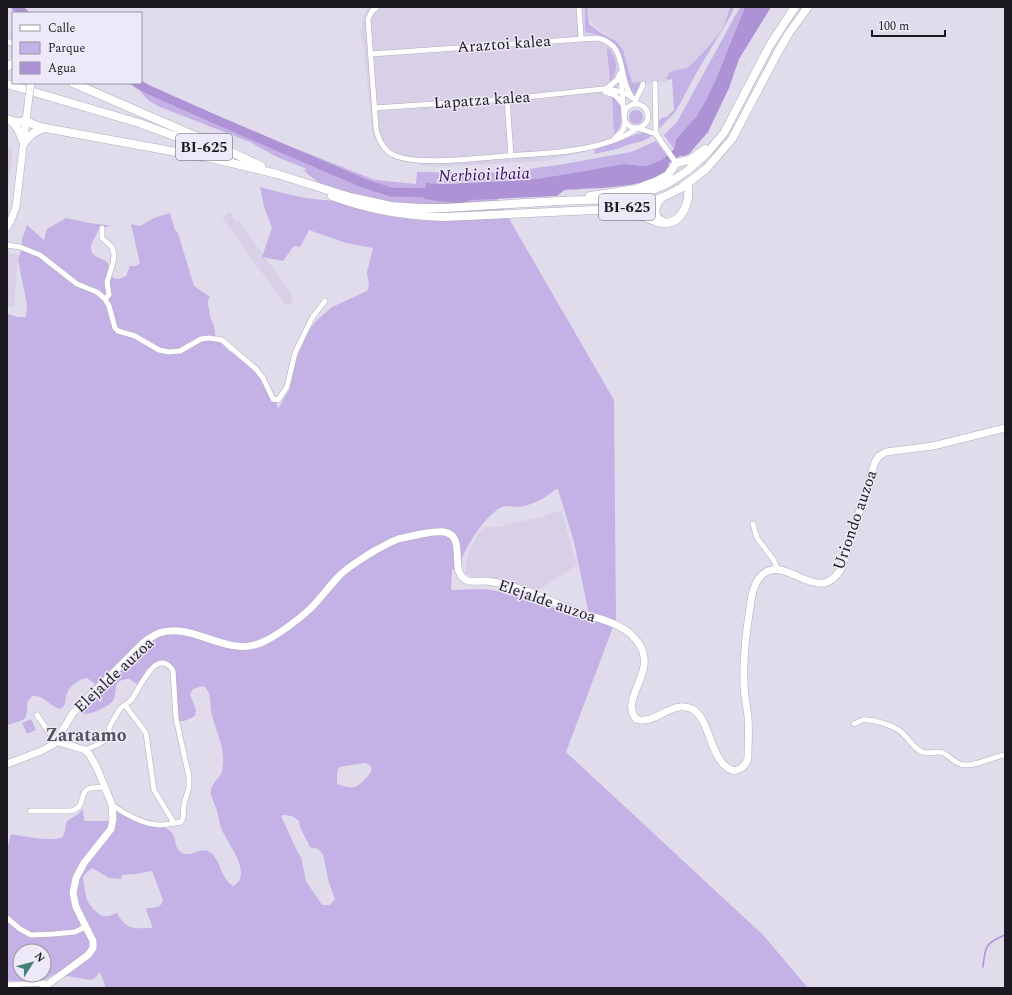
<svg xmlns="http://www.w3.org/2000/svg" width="1012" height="995" viewBox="0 0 1012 995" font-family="Spectral,serif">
<rect width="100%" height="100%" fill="#e1dcec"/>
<g fill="#d8d0e7">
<polygon points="368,7 585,7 585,32 603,36 616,43 620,49 622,56 618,72 622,115 620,141 585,152 547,161 431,167 394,159 379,147 372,133 364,47 361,34 363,19"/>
<polygon points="587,7 730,7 727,17 716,36 694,62 687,68 671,71 667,76 667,82 629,85 623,50 616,41 593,25 589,18"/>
<polygon points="7,146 13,148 7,198"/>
<polygon points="230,212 235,221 240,223 291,293 290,294 294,301 291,304 285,304 222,218"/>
<polygon points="7,253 18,255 14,307 7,306"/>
<polygon points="561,510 577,565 535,592 510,582 476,578 466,574 466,561 471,547 478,534 484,527 498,527 514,523 541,517"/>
</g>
<g fill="#c4b1e5" fill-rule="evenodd">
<path d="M585,7H587L589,24L601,33L616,41L623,50L632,83L641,82L635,95C630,89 628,83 626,75C619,44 618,39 585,32Z"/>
<path d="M730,7H734L731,15L694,77L681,102L675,112L659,129V122L661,118L667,117L674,110L672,79L667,80C667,67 680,72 688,67C695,62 716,38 721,30C725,23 728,15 730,7Z"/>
<polygon points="740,7 745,7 716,79 706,100 696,117 676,139 674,149 664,135 677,122"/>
<path d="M607,47C618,57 619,71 610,82Z"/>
<path d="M141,82L171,99L375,180L416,184L417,172L481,173L521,170L558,165L631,152L656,141L667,156L663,159L649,165L643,166L624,164L543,178L524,180L423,184L493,191L614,400L616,619L566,752L763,935L808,988H106L100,972L95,978L91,980L54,974L43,981H7V850L11,834C20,836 59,843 63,836C66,832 65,826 67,821L78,814L83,809L84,821H115L118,809L122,812C135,816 162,823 171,832C177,837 173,848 182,853C192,858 201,845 211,853C221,861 221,879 233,886C254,875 228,844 222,830C220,825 219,820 218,815C217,808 213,802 211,795C209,783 220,780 222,771C227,750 215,730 211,711C210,705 211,695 207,690C206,687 205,687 202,686L193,689L190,694L196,710L195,716L184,721H177L176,686L173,665L156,662L147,669L137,684L129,679C111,680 118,689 114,699C111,706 90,715 83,714L81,710L95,684L87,678C78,679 68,687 66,696C65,702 66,706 60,709C50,707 43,694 32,696L27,702C28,722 24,720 7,725V314L18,317H26L27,305L18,260L19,256L21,251L22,239L27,225L44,240L47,229L66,218L89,223L113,226H109L98,230C97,236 91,241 91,248C91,258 101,257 107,262C110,266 111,273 113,278L119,279L126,276L130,266H136L140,263L131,224L140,226L154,218L170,213L175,230L178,233L194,286L210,297C206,302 208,304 209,309C210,311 209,314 210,316C212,323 216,328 215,336L230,352H233L248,364L259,377L266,381L274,394L278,409L289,390L297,357L309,330L317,320L332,307L367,291L369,286L367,272L373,248L346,243L309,230L300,247L296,246L293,247L283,261L262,257L272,228L264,207L260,187L279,192L305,198L333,201L338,197C330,185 313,182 304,170L307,169L277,157L250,142L160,107L149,101L139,90L128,83H141ZM556,489H558L574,542L589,615L555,608L531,599L505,592L484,589L451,590L452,570L460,566C463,549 486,514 502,507C507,505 513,507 518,507C533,505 544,499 556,489ZM364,763C382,766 363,782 357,786C352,789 342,786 337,784V773L339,767ZM284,815L292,816L299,821L300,827L310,847L318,849L323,854L329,883L335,899L330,905H322L306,881L301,857L298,853L281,816ZM92,868L109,878L121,879L122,875L135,874L152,871L163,900C162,908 153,908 146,908C147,916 152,921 152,928C134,928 127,931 117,913L109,916H102L94,910L88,902L86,897L83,878L85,874ZM20,951H44V975H20Z"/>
<path d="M612,97C625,105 625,124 614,134Z"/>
<circle cx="636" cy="117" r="7"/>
<polygon points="643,132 652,136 643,141 630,144 617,149 594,154 595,149"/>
<polygon points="31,719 36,730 27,734 22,723"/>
</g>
<path fill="#ad93d6" d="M745,7H771L739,59L729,88L708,132L689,154L684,156H680L669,163C670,187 597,188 580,189C576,190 568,189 565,190C562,191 559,195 557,196L471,200L461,204L424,199L426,183L443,184L524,180L543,178L624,164L643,166L649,165L663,159L674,149L676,139L696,117L706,100L716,79Z"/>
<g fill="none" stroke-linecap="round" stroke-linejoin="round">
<path stroke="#ad93d6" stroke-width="1.5" d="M983,967C985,947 985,943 1005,935"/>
<g stroke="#ad93d6" stroke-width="9">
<polyline points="16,7 24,13"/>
<polyline points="137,83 147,89 210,117 363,183 391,192 437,193"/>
</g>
<g stroke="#b0abba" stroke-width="6">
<g id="street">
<path d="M377,7L372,11L368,19L376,128C378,139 384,152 396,156C420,165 467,159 493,157C528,154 564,154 599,145C612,141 626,137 637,128"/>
<polyline points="579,7 581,38"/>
<polyline points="7,41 13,44"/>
<path d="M371,54L597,38C628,44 617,75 631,96"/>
<polyline points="621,77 624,115"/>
<polyline points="655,83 656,134 676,163"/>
<polyline points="606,89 617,80 620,73"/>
<polyline points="605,92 615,95 622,103"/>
<polyline points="507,99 511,156"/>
<path d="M635,103C636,96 642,90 643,84"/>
<circle cx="636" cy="116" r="12"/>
<path d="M374,108L507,99L603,89C615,89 626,92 636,100"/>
<polyline points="638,128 656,134"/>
<polyline points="614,139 623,130 625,122"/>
<polyline points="102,228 102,238 112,247 114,254 113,263 107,282 109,295 105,299"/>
<polyline points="7,245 20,247 40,255 77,284 97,292 105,299 109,306 115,328 118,331 135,336 159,350 169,352 180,351 201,339 209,338 222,340 256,369 263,378 273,399 278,400 287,387 295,353 312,318 325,301"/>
<polyline points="753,524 757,538 773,559 778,569"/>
<polyline points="125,705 146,733 154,790 174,823"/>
<polyline points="37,715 55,741"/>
<path d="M854,724C857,723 860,721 862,720C870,718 894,726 900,731C908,737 913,748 922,752C929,755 936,750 943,753C950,756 955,764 964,765C978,766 991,757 1005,755"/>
<path d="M85,750L99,744L110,737L109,728C112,722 116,715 120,709C123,705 129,703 132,699C138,690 149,667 158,664C164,661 170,665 173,671L176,718L189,777V787L184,804L183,818L181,822C174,823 166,825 159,825C142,824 125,814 112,805"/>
<path d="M30,811H71C86,808 79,793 88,789C93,787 100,788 105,787"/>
<polyline points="7,918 20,929 31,935 54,934 75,932 85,927"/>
<polyline points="7,985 44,983 46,986"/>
</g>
</g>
<g stroke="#b0abba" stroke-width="8">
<g id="secondary">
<polyline points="7,227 11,220 16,207 29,96"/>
<path d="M7,764L41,751L54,744L73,713L144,642C149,639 154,635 159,633C193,621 227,659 263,642C278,635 298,620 310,609C321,598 330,585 341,574C351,565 363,558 374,551C382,547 390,542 398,539C406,537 413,536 421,534C428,533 437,531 444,532C469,536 446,575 469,581C477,582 485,580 493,582C522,587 550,601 578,612C593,617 609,620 622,628C629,631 635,638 639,644C658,672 619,698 636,719C655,726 673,699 692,709C711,718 709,763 734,771C742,769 747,765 748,757C748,744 749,730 748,717C747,706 744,695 744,684C743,659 746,632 750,608C751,598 753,585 760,577C785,549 818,611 842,567L875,462L879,456L886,452L933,446L1005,428"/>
<polyline points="43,988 88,955 93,948 93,941 76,907 73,893 76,878 84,863 111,829 113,819 112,805 97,768 89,754 85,750 55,741"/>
</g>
</g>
<g stroke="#b0abba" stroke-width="9">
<g id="primary">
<polyline points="7,67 13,63"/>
<polyline points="73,83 218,146 261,166"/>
<polyline points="7,84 139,123 226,155"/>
<path d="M7,119C15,122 18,124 26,120L32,124L45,128L215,159L277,174L350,197L391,206L420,208H445L559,201L614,199L642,194L667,184L687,171L707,153L724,133L770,45L795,7"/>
<polyline points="12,121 18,129 24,143"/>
<path d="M24,143C30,136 35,130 45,128"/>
<path d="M332,196C369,210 406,216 444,217L616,209L645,204L661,198L681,188L706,169L732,139L779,50L789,33L808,7"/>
<polyline points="590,196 636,189 657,181 668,175 676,163 689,160 698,154 705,149"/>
<path d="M661,198C654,207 652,217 664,222"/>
<path d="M616,213C624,213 633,214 641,216C648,218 655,222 662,223C683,225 690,201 688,185"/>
</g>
</g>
<use href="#street" stroke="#fff" stroke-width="5"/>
<use href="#secondary" stroke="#fff" stroke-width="7"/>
<use href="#primary" stroke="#fff" stroke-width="8"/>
<g stroke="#b0abba" stroke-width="8" stroke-linecap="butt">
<polyline id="secondary-bridge" points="29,96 31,83"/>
</g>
<use href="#secondary-bridge" stroke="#fff" stroke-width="7"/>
</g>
<g text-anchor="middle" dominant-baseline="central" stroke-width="3" stroke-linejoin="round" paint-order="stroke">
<g fill="#eee9f9" stroke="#5a5760" stroke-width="1">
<rect x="176" y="134" width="56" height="26" rx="3"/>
<rect x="599" y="194" width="56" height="26" rx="3"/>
</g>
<g font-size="15" font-weight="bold" fill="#1b191f">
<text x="204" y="147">BI-625</text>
<text x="627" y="207">BI-625</text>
</g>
<g font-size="16" fill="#1b191f" stroke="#eee9f9">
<text transform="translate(504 44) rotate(-4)">Araztoi kalea</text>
<text transform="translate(482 100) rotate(-4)">Lapatza kalea</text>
<text transform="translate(855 520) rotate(-71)">Uriondo auzoa</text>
<text transform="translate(547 601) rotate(19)">Elejalde auzoa</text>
<text transform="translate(114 675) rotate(-43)">Elejalde auzoa</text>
</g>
<g font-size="17" font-style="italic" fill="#380f5f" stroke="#eee9f9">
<text transform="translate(484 175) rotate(-2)">Nerbioi ibaia</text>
</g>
<g font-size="18" font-weight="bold" fill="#544f5d" stroke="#eee9f9">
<text x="86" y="735">Zaratamo</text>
</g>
</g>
<rect width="1012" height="995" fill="none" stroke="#1b191f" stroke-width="16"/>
<rect x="12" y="12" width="130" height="72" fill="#eee9f9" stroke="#9a96a2"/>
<rect x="20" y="25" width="20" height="6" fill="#ffffff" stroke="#9a96a2"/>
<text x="48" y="32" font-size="12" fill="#1b191f">Calle</text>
<rect x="20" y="42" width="20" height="12" fill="#c4b1e5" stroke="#9a96a2"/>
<text x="48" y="52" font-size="12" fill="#1b191f">Parque</text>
<rect x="20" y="62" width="20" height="12" fill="#ad93d6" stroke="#9a96a2"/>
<text x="48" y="72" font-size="12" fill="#1b191f">Agua</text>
<g transform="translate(32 963) rotate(54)"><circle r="19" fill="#eee9f9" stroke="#9a96a2"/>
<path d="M0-3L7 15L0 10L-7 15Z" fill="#418374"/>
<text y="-6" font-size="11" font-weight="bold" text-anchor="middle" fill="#1b191f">N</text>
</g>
<path d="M872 30v6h73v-6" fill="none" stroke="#1b191f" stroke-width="2"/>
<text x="878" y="30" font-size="12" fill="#1b191f" stroke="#eee9f9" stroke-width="3" paint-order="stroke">100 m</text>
</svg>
